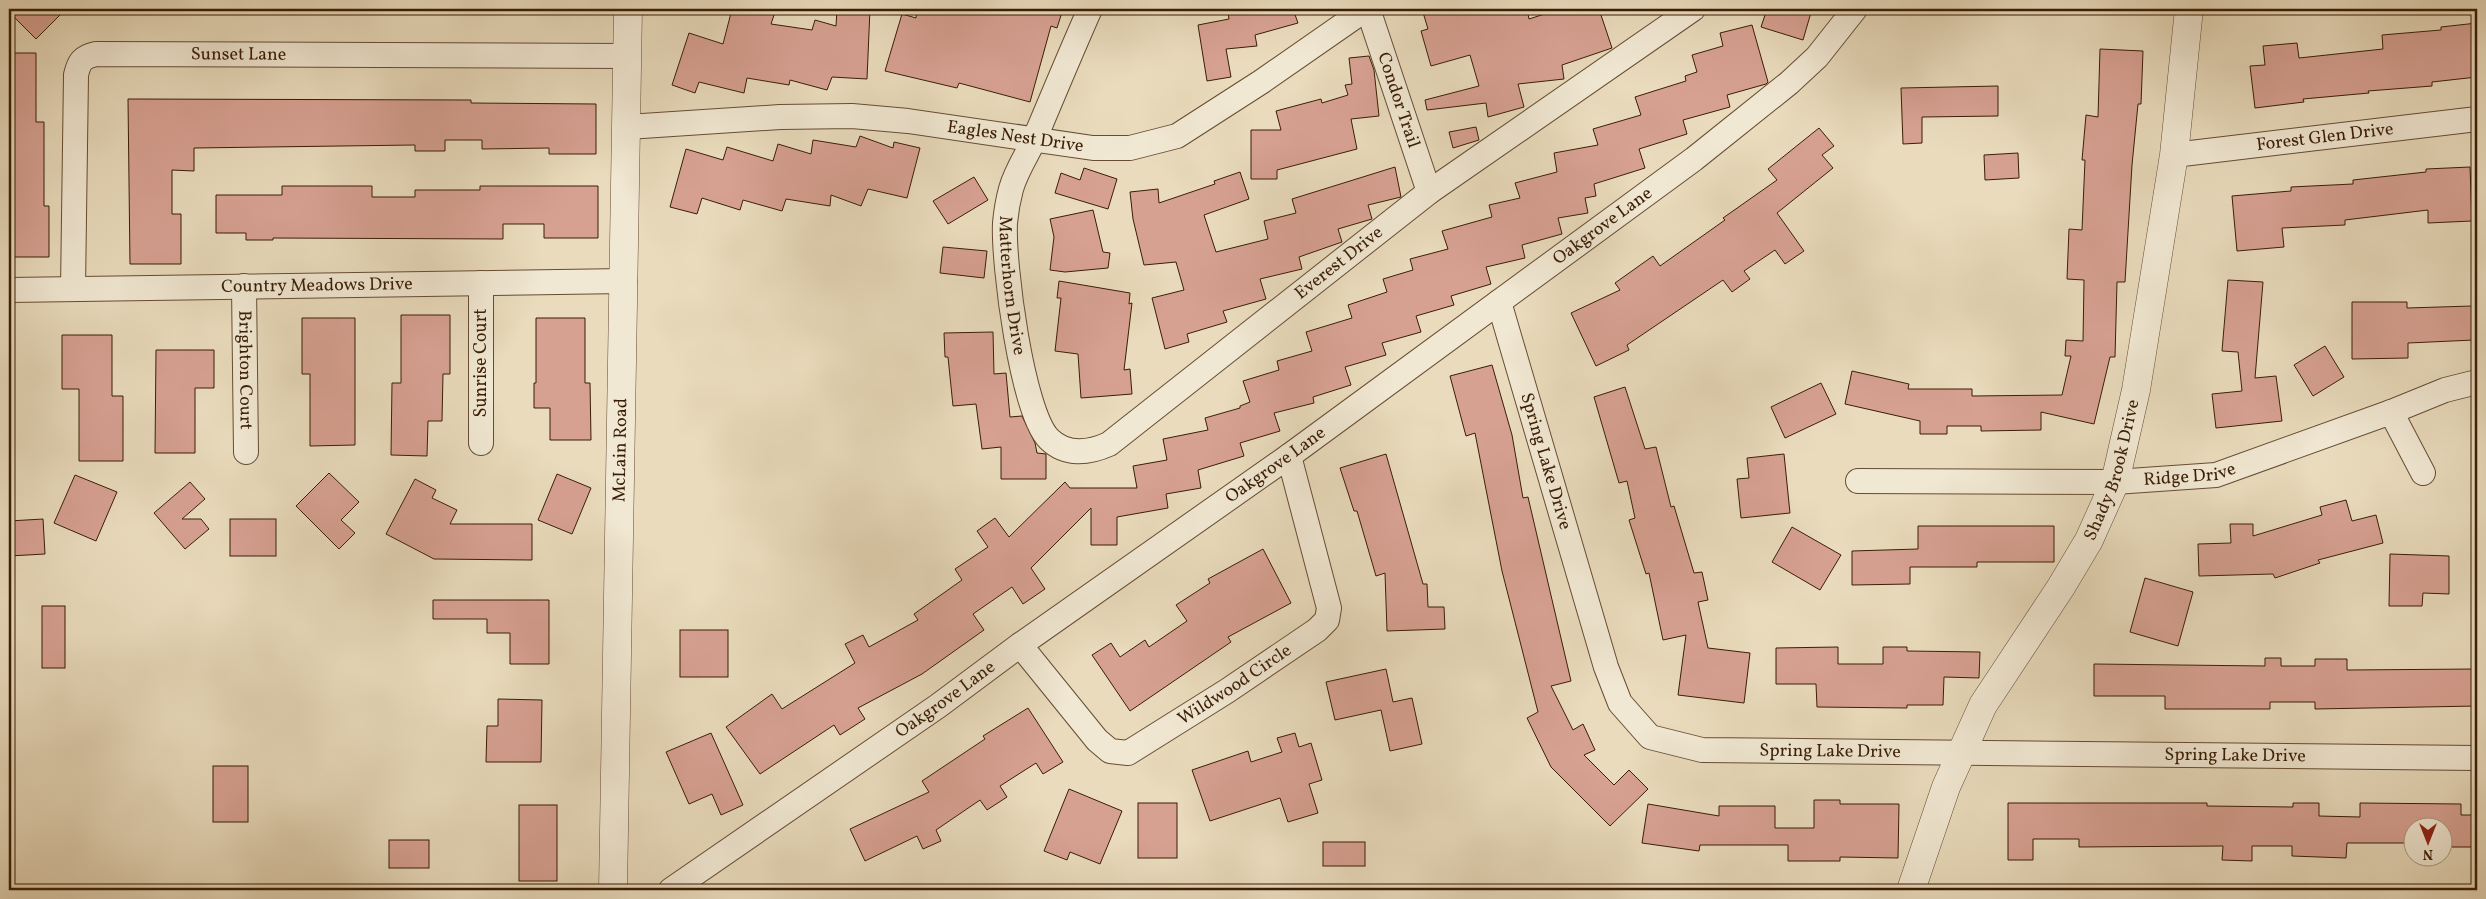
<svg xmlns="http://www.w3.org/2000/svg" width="2486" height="899" viewBox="0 0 2486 899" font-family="Vollkorn,serif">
<rect width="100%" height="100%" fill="#e9dbbc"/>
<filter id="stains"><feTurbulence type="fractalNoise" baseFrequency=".004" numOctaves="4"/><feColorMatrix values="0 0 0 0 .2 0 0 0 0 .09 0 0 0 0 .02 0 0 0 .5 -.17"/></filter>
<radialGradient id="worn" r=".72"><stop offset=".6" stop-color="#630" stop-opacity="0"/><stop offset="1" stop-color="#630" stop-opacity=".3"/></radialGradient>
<g fill="#d7a192" stroke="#3a1d06">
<polygon points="9,9 66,9 36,39 9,12"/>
<polygon points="732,9 776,9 771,24 812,30 815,20 836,26 837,9 870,9 867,79 832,77 827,90 790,80 789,85 747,78 744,93 699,82 695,93 672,85 689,33 723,44"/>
<polygon points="917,9 1063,9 1057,28 1051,26 1030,102 959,83 957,88 885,71 902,14 916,18"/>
<polygon points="1263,9 1293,9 1298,23 1255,35 1257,46 1226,49 1231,77 1207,81 1198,25 1229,19 1228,13"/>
<polygon points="1422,9 1527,9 1529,19 1560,9 1599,9 1612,48 1562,65 1564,79 1518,84 1524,107 1488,117 1486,103 1427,110 1425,100 1479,86 1470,55 1431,66 1421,31 1428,29"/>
<polygon points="1767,9 1812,9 1803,40 1761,27"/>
<polygon points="2477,23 2477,77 2432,82 2432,86 2368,91 2369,93 2303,99 2304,102 2255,108 2250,66 2265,65 2263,46 2297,43 2299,58 2383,49 2382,35 2441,30 2441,27"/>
<polygon points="1752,25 1768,82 1766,84 1727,95 1730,107 1683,120 1687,134 1639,149 1645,168 1594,184 1596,196 1585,198 1588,213 1558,218 1562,234 1522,245 1525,258 1486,267 1491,284 1451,296 1454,305 1416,316 1421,332 1382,343 1386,355 1345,367 1351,385 1313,397 1314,403 1274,413 1280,431 1240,443 1244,456 1198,470 1201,488 1166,494 1168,508 1117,517 1117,545 1091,545 1091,508 1031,568 1045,589 1023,604 1012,587 973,614 984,630 922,674 858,708 865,719 840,735 834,725 760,774 726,727 772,694 782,709 855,663 845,644 863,635 869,647 918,620 914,614 962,580 955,569 988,547 977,531 995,518 1009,537 1065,482 1070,488 1137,488 1133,466 1167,460 1163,439 1208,430 1205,418 1240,408 1240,406 1250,402 1243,381 1279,370 1277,361 1312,351 1306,332 1352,318 1348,305 1387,292 1383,279 1413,270 1410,259 1448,249 1442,231 1492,217 1489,205 1520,198 1515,183 1557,172 1554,153 1598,145 1593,129 1641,115 1635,97 1686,81 1685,76 1697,72 1692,55 1723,46 1720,33"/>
<polygon points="2100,49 2143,51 2141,104 2138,104 2132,165 2125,282 2117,282 2115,357 2110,357 2094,424 2041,412 2041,430 1981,431 1981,426 1947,426 1947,434 1920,434 1920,421 1845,404 1852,371 1909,384 1908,389 1972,389 1972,396 2062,395 2071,356 2065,356 2066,340 2083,341 2084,280 2067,279 2069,229 2082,230 2085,160 2082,160 2086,115 2098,117"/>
<polygon points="9,53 36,53 36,122 44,122 44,206 49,206 49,257 9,257"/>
<polygon points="1369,56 1374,70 1379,116 1351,119 1357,149 1277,170 1277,179 1251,179 1251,130 1281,130 1276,111 1321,99 1322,103 1348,95 1345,85 1352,84 1349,58"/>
<polygon points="1998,86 1998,116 1922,117 1922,143 1903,144 1901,88"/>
<polygon points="128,99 471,100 471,103 596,104 596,154 549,154 549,148 482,149 482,140 445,140 445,151 415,151 415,145 194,148 194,171 172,170 172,214 181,214 181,264 130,264"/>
<polygon points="1476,127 1479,140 1453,148 1449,132"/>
<polygon points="1819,128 1834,146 1822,155 1833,168 1777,213 1804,251 1785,264 1775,250 1744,271 1750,279 1732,292 1723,280 1627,345 1629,350 1596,366 1571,313 1620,290 1615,283 1653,256 1660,266 1725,220 1723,218 1777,180 1768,169"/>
<polygon points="860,136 893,148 894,142 920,148 907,198 868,189 861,206 831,195 830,206 786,199 782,211 743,200 740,210 702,198 697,214 670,207 686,149 723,160 727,147 773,161 778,144 811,154 813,140 856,147"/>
<polygon points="2018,153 2019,178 1985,180 1984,155"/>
<polygon points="1395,167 1401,197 1368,205 1372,219 1338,229 1342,242 1299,257 1302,269 1260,279 1266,299 1223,311 1227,322 1187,334 1189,342 1165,349 1152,298 1184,290 1176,262 1144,265 1133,219 1130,192 1158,189 1159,203 1215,184 1214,181 1240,172 1249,199 1204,215 1216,252 1268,239 1264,221 1296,213 1292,199"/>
<polygon points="2470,167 2472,221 2428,223 2428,210 2345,220 2345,225 2282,228 2284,247 2237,251 2232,196 2291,191 2291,187 2353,184 2353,180 2426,172 2426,169"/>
<polygon points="1084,168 1117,179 1108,209 1055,193 1061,173 1080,180"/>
<polygon points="974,177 988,200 948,224 933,201"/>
<polygon points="282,186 372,186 372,197 415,197 415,190 480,190 480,186 598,186 598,238 544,238 544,224 503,224 503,239 273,238 273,240 246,240 246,233 216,233 216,195 282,195"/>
<polygon points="1093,210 1103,252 1110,253 1108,268 1065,272 1050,270 1054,237 1050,219"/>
<polygon points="943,247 987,251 984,278 940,273"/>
<polygon points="2228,280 2263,282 2255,378 2276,376 2282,421 2216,428 2212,394 2242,391 2238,352 2222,351"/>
<polygon points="1059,281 1130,293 1129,304 1132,303 1124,370 1130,369 1132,394 1081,398 1078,354 1055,351 1061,298 1057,298"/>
<polygon points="2352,302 2407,302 2407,308 2472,306 2474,340 2408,343 2408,358 2352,359"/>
<polygon points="401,315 450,315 450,374 443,374 442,421 428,421 427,456 391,455 392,383 401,383"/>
<polygon points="302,318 355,318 355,445 310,446 310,374 302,374"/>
<polygon points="536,318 585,318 585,383 590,383 591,440 550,440 550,408 534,408 534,383 536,383"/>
<polygon points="993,332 994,374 1006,373 1010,417 1022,416 1035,443 1037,453 1046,454 1046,479 1001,479 1001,447 982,449 976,404 953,406 948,357 945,357 944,333"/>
<polygon points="62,335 112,335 112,396 123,396 123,461 79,461 79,389 62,389"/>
<polygon points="2325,346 2344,377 2313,396 2294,365"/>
<polygon points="156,350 214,350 214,388 195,388 195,453 155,453"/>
<polygon points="1492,365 1512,435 1523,498 1528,497 1571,681 1551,686 1573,730 1583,724 1595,750 1584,755 1614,785 1629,770 1648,789 1610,826 1551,767 1527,718 1538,712 1502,571 1475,433 1466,436 1450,376"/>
<polygon points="1821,383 1836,414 1785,438 1771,407"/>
<polygon points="1625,387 1645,449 1656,447 1671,507 1674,506 1694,573 1702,572 1708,600 1698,602 1708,648 1750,653 1744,703 1678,695 1686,635 1663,640 1649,573 1646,574 1629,520 1635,518 1627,481 1619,483 1594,397"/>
<polygon points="1386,454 1423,584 1427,584 1428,607 1444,607 1445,629 1387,631 1385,573 1376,576 1357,511 1354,511 1340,468"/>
<polygon points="1784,454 1790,513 1741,518 1737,479 1749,478 1747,458"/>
<polygon points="329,473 359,502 341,520 355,533 339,549 296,506"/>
<polygon points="557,474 591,488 572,534 538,520"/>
<polygon points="75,475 117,492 96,541 54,523"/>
<polygon points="415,479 436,490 432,498 457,510 450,524 532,524 532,560 434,559 386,534"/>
<polygon points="190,482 205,499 182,519 201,519 209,529 185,549 154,513"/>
<polygon points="2346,500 2352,521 2376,515 2383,543 2318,560 2320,563 2275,578 2273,574 2199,576 2198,544 2231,543 2230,524 2253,524 2253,536 2322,515 2320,507"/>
<polygon points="43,519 45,554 9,556 9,521"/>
<rect x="230" y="519" width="46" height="37"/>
<polygon points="1918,526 2054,526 2054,562 1977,562 1977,567 1910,567 1910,584 1852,585 1852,551 1918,549"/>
<polygon points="1792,527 1841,555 1820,590 1772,562"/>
<polygon points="1263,549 1291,603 1228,637 1231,642 1130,711 1092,655 1111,643 1120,657 1145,640 1149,647 1187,621 1176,605 1210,583 1208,579"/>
<polygon points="2390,554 2449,556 2449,594 2423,593 2422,606 2389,606"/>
<polygon points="2145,578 2193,592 2178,646 2130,632"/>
<polygon points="433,600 549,600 549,664 510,664 510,633 487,633 487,619 433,619"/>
<rect x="42" y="606" width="23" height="62"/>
<rect x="680" y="630" width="48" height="47"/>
<polygon points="1838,647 1838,664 1883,664 1883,647 1907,647 1907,651 1980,652 1979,678 1944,677 1943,705 1907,705 1907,708 1817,707 1816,684 1776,684 1776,648"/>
<polygon points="2265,658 2281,658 2281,666 2315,666 2315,659 2347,659 2347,670 2477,669 2477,706 2315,709 2315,702 2270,702 2270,709 2165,709 2165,696 2094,696 2094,664 2265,666"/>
<polygon points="1386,669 1393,702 1412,698 1422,744 1390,751 1381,710 1335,720 1326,682"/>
<polygon points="498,699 542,700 541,762 486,762 487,726 498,726"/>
<polygon points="1028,708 1063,762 1043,774 1036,763 1000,786 1007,797 987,810 980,800 936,830 941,841 923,849 917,836 865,861 850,829 929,792 922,781 985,739 983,736"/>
<polygon points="711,733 743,805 721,815 712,794 689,804 666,752"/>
<polygon points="1295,733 1299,747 1311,743 1322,780 1309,784 1318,813 1288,822 1280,798 1210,821 1192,770 1248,751 1251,762 1282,752 1277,738"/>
<rect x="213" y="766" width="35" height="56"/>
<polygon points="1069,789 1122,811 1100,864 1070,852 1067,860 1044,851"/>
<polygon points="1814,800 1840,800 1840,804 1899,804 1898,858 1840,857 1840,861 1788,861 1788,845 1700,845 1699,851 1642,843 1648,804 1719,816 1719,806 1775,806 1775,828 1814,828"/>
<rect x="1138" y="803" width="39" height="55"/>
<polygon points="2008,803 2207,803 2207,806 2293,807 2293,803 2319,803 2319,816 2360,817 2360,803 2461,804 2461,815 2477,815 2477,847 2444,847 2444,826 2414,826 2414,843 2347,843 2346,858 2292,856 2292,846 2252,846 2252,861 2222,860 2223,846 2079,847 2079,839 2033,839 2033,860 2008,860"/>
<rect x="519" y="805" width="38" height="76"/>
<rect x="389" y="840" width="40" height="28"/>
<rect x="1323" y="842" width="42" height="24"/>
</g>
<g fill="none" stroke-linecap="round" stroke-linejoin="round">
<g stroke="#664c34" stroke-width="26">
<g id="minor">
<path id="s1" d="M1090,9C1071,52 1053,95 1035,138C1027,155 1016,171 1011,189C1008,200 1006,212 1005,223C1003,264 1022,412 1049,439C1066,456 1089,453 1109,444L1429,192L1693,9"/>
<path id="s2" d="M1368,9L1429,192"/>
<path id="s3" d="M627,127L780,117L852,116L908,121L1093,148H1130L1177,136L1261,82L1366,9"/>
<path id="s4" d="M2174,155L2477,119"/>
<polyline points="481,283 481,443"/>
<path id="s5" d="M244,286L246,452"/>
<path id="s6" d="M73,289L76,75C79,62 82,57 96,54L627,56"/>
<path id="s7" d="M9,290L625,281"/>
<path id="s8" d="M1499,302L1606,667L1620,703L1650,737L1702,750L2477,758"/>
<polyline points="2391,412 2423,473"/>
<path id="s9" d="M1858,481L2115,482L2216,475L2391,412L2445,390L2477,382"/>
<path id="s10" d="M1020,645L1097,740L1110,751L1128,753L1227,691L1317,630L1327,620L1329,608L1289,456"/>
<path id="s11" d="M671,890L938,706L1020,645L1289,456L1694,159L1789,83L1817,57L1855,9"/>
</g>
</g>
<g stroke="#664c34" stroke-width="29">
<g id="tertiary">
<path id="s12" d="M613,890L628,9"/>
<path id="s13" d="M1911,890L1946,787L1983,705L2061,587L2089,540L2115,482L2136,390L2174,155L2189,9"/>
</g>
</g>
<use href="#minor" stroke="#f1e8d3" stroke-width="24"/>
<use href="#tertiary" stroke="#f1e8d3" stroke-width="28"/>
</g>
<g text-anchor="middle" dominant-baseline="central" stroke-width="4.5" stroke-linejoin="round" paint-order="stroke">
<g font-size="18" fill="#3a1d06" stroke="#f1e8d3">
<text stroke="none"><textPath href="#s6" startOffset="388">Sunset Lane</textPath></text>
<text stroke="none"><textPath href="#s2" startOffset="96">Condor Trail</textPath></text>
<text stroke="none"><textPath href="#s3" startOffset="390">Eagles Nest Drive</textPath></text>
<text stroke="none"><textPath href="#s4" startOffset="152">Forest Glen Drive</textPath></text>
<text stroke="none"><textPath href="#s11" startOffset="1144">Oakgrove Lane</textPath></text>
<text stroke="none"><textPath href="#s1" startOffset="811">Everest Drive</textPath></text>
<text stroke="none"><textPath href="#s7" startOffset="308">Country Meadows Drive</textPath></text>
<text stroke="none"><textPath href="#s1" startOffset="294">Matterhorn Drive</textPath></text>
<text transform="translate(481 363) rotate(-90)">Sunrise Court</text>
<text stroke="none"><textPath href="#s5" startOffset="84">Brighton Court</textPath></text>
<text stroke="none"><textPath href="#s12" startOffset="440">McLain Road</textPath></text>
<text stroke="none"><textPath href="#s8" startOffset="166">Spring Lake Drive</textPath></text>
<text stroke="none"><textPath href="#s11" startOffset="739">Oakgrove Lane</textPath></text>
<text stroke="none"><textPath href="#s13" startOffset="469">Shady Brook Drive</textPath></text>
<text stroke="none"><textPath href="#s9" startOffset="332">Ridge Drive</textPath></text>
<text stroke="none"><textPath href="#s10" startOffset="284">Wildwood Circle</textPath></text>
<text stroke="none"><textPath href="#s11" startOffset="334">Oakgrove Lane</textPath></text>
<text stroke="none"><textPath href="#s8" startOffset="646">Spring Lake Drive</textPath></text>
<text stroke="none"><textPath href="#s8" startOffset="1051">Spring Lake Drive</textPath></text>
</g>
</g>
<rect width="2486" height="899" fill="none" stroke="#e9dbbc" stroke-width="30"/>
<rect x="10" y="10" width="2466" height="879" fill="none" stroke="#3a1d06" stroke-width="2.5"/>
<rect x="15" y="15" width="2456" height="869" fill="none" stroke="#3a1d06"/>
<g transform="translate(2428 842) rotate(180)"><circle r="24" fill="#f1e8d3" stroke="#a89781"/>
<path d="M0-4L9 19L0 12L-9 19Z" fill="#8f2418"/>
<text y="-8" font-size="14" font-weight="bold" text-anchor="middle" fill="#3a1d06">N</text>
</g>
<rect width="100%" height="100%" filter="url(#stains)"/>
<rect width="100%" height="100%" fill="url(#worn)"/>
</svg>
